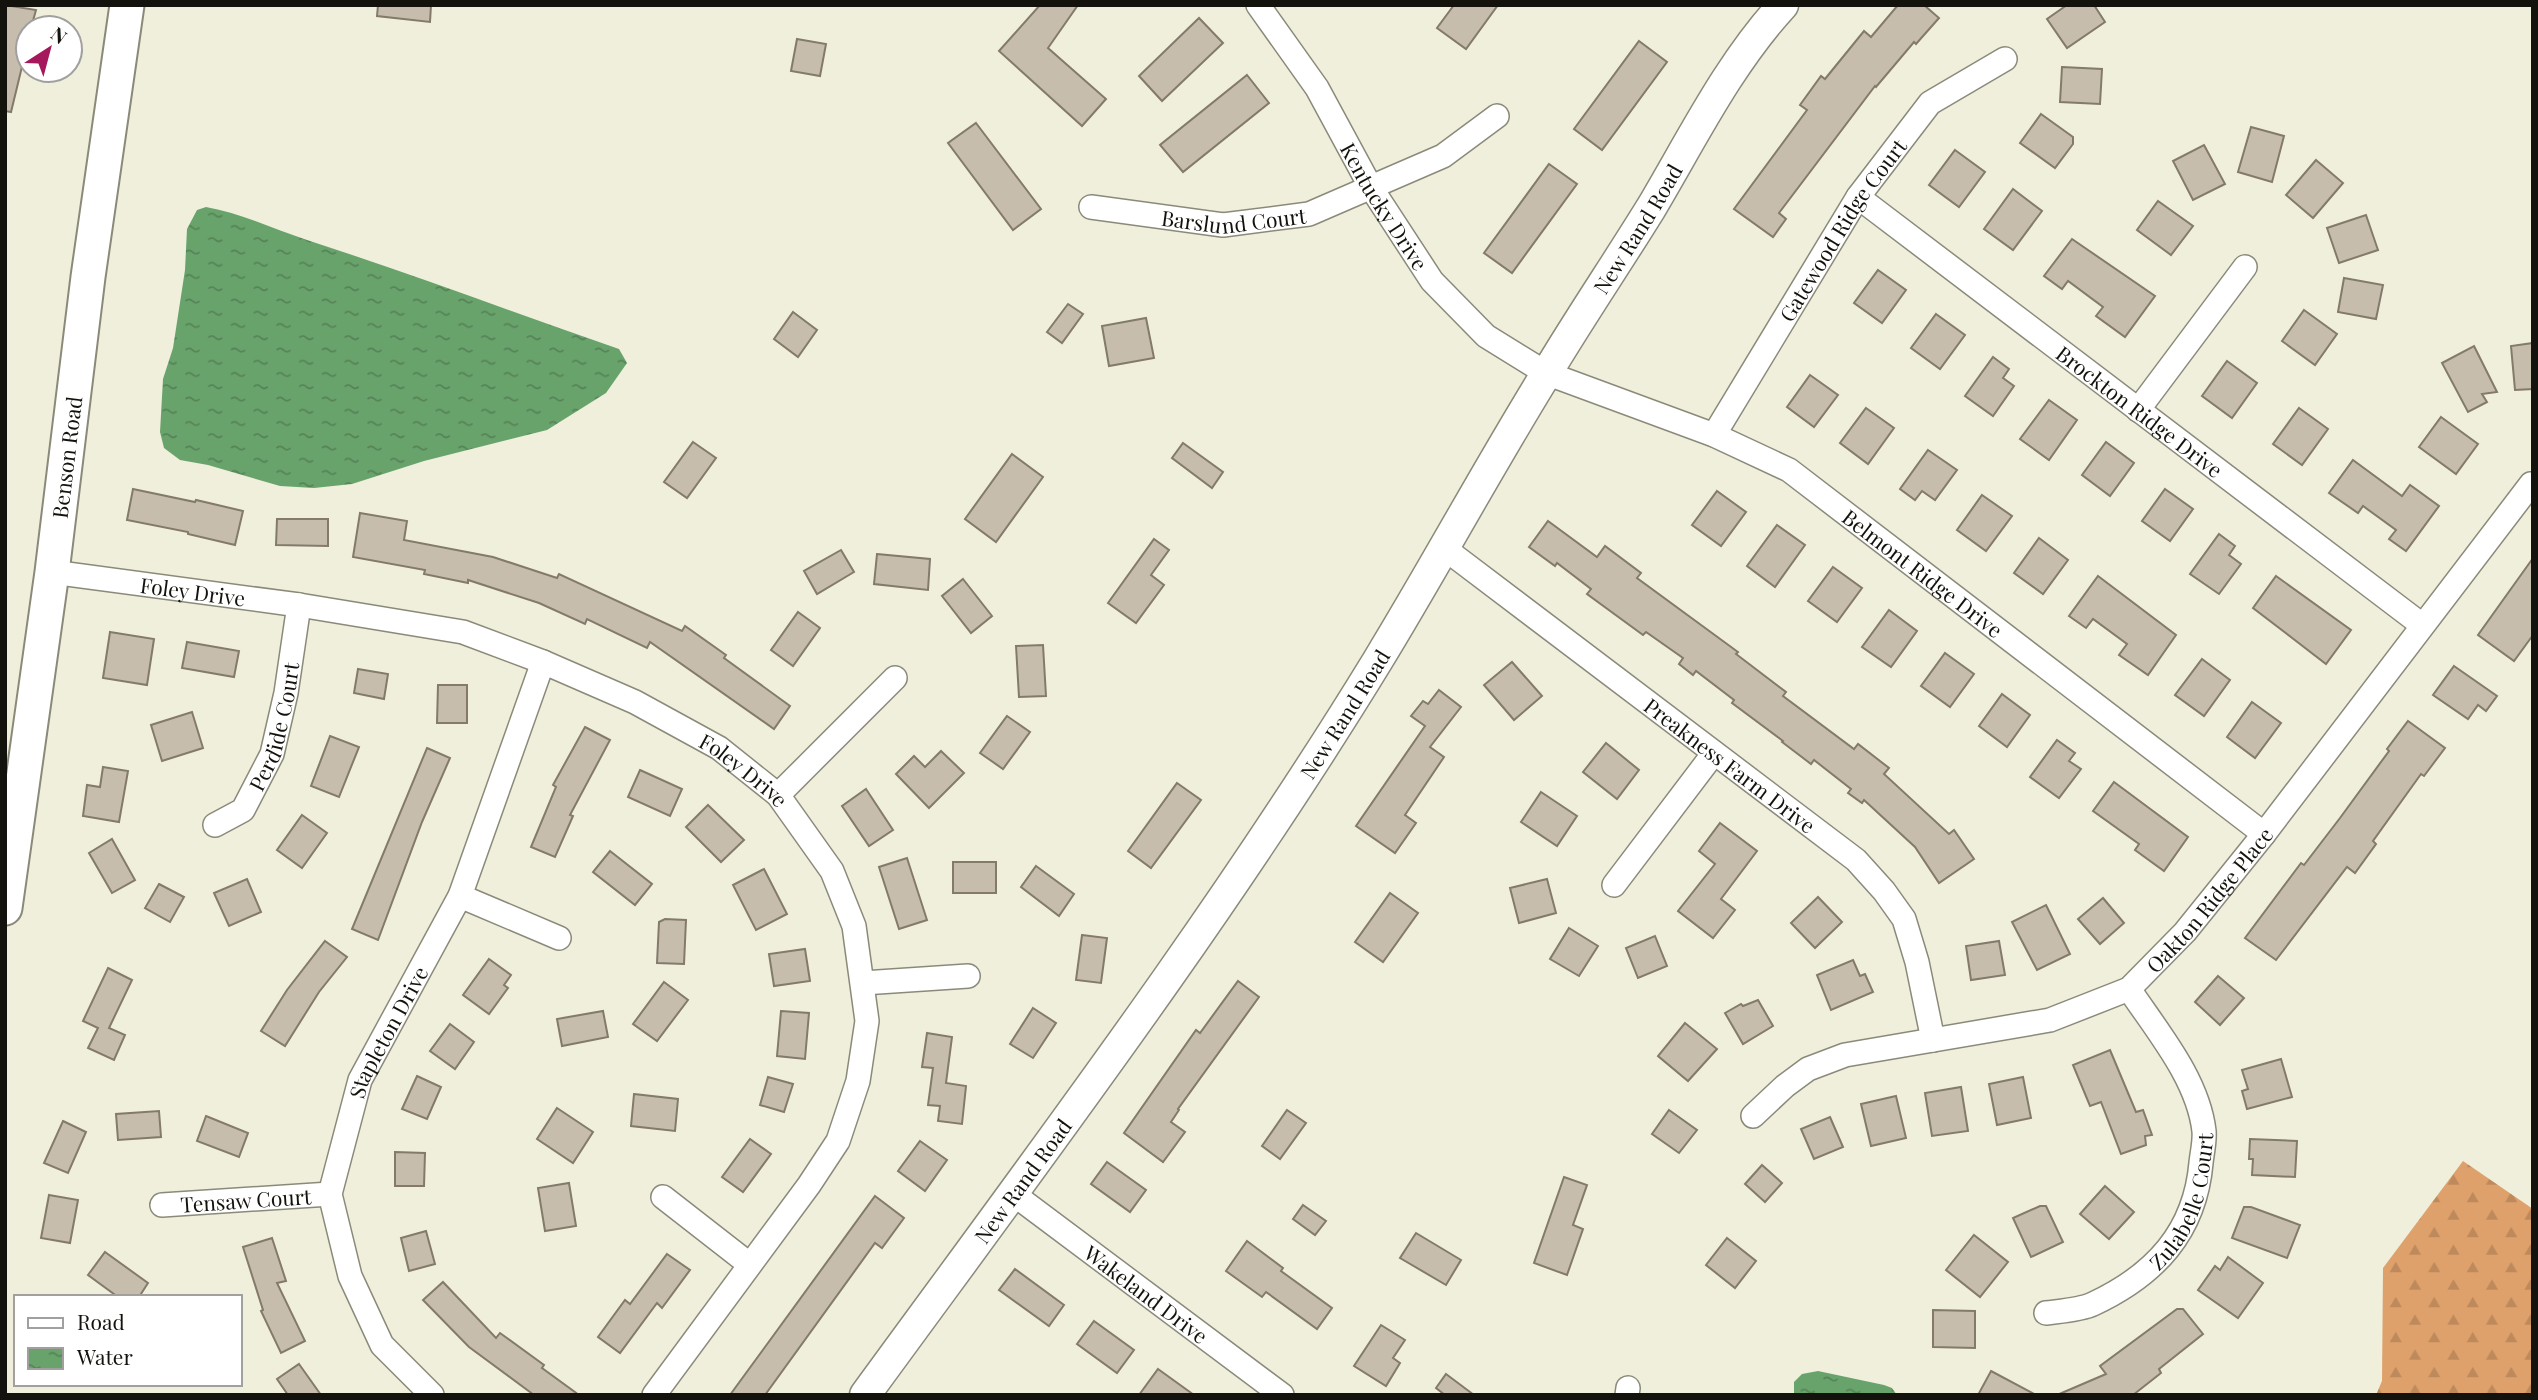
<svg xmlns="http://www.w3.org/2000/svg" width="2538" height="1400" viewBox="0 0 2538 1400" font-family="'Playfair Display',serif">
<defs>
<pattern id="forest-firs" width="22" height="20" patternUnits="userSpaceOnUse" patternTransform="scale(1.75)"><rect width="22" height="20" fill="#dfa16b"/><path d="M5 1l3.5 6h-7zM16 11l3.5 6h-7z" fill="#be8a5c"/></pattern>
<pattern id="water-ripples" width="26" height="14" patternUnits="userSpaceOnUse" patternTransform="scale(1.75)"><rect width="26" height="14" fill="#69a36c"/><path d="M2 4q2-2 4 0t4 0M15 11q2-2 4 0t4 0" fill="none" stroke="#558357"/></pattern>
</defs>
<rect width="100%" height="100%" fill="#f0efdc"/>
<polygon fill="url(#forest-firs)" points="2463,1161 2533,1209 2533,1395 2376,1395 2382,1381 2383,1268"/>
<g fill="url(#water-ripples)">
<path d="M206,207C241,213 273,229 307,240C412,274 515,313 619,349L627,363L606,393L547,430L424,461L352,484L314,488L280,486L208,465L180,460L164,448L160,432L163,379L173,348L185,270L187,229L197,210Z"/>
<polygon points="1818,1371 1884,1385 1892,1388 1897,1395 1794,1395 1794,1382 1802,1374"/>
</g>
<g fill="#c6bdad" stroke="#837a6c" stroke-width="2">
<polygon points="5,5 36,10 31,28 28,28 28,42 11,112 5,111"/>
<polygon points="378,5 431,5 430,22 377,16"/>
<polygon points="1040,5 1078,5 1048,48 1106,99 1082,126 999,51"/>
<polygon points="1454,5 1498,5 1466,49 1437,28"/>
<polygon points="1898,5 1924,5 1939,18 1916,44 1914,42 1876,87 1875,86 1779,213 1786,219 1773,237 1734,209 1807,110 1800,105 1821,76 1825,79 1864,31 1871,37"/>
<polygon points="2067,5 2094,5 2105,22 2067,48 2047,19"/>
<polygon points="1199,18 1223,43 1162,101 1139,76"/>
<polygon points="797,39 826,44 820,76 791,71"/>
<polygon points="1639,41 1667,62 1602,150 1574,129"/>
<polygon points="2062,67 2102,69 2100,104 2060,102"/>
<polygon points="1247,75 1269,103 1183,172 1160,145"/>
<polygon points="2041,114 2073,137 2073,144 2055,168 2020,143"/>
<polygon points="976,123 1041,209 1013,230 948,143"/>
<polygon points="2251,127 2284,136 2272,182 2238,172"/>
<polygon points="2204,145 2225,184 2193,200 2173,161"/>
<polygon points="1955,150 1985,172 1959,207 1929,185"/>
<polygon points="2316,160 2343,183 2313,218 2286,195"/>
<polygon points="1549,164 1577,184 1512,273 1484,253"/>
<polygon points="2013,189 2042,211 2013,250 1984,229"/>
<polygon points="2158,201 2193,226 2171,255 2137,230"/>
<polygon points="2366,215 2378,250 2339,263 2327,228"/>
<polygon points="2072,239 2155,296 2125,337 2096,316 2103,307 2068,281 2062,289 2044,276"/>
<polygon points="1878,270 1906,290 1882,323 1854,303"/>
<polygon points="2344,278 2383,285 2376,319 2338,312"/>
<polygon points="1068,304 1083,314 1062,343 1047,332"/>
<polygon points="2304,310 2337,334 2315,365 2282,341"/>
<polygon points="793,312 817,330 798,357 774,339"/>
<polygon points="1936,314 1965,335 1940,369 1911,348"/>
<polygon points="1146,318 1154,358 1109,366 1102,326"/>
<polygon points="2533,343 2533,389 2515,390 2511,346"/>
<polygon points="2474,346 2497,392 2482,394 2487,402 2468,412 2442,363"/>
<polygon points="1993,357 2009,369 2003,378 2014,386 1993,416 1965,396"/>
<polygon points="2227,361 2257,383 2232,418 2202,396"/>
<polygon points="1810,375 1838,395 1814,427 1787,407"/>
<polygon points="2049,400 2077,420 2049,460 2020,439"/>
<polygon points="1866,408 1894,428 1868,464 1840,443"/>
<polygon points="2299,408 2328,429 2302,465 2273,444"/>
<polygon points="2441,417 2478,444 2456,474 2419,447"/>
<polygon points="693,442 716,458 687,498 664,482"/>
<polygon points="2106,442 2134,463 2110,496 2082,475"/>
<polygon points="1183,443 1223,472 1212,488 1172,458"/>
<polygon points="1928,450 1957,470 1935,500 1922,491 1915,500 1900,489"/>
<polygon points="1012,454 1043,477 996,542 965,519"/>
<polygon points="2353,460 2402,496 2410,485 2439,506 2406,551 2389,539 2396,530 2363,506 2358,513 2329,493"/>
<polygon points="133,489 195,502 196,500 243,511 235,545 188,534 188,532 127,520"/>
<polygon points="2165,489 2193,509 2170,541 2142,521"/>
<polygon points="1717,491 1746,512 1721,546 1692,525"/>
<polygon points="1982,495 2012,516 1986,551 1957,530"/>
<polygon points="360,513 407,521 404,540 493,557 557,578 559,574 682,631 685,626 726,655 724,658 790,706 774,729 650,642 647,648 587,619 585,624 539,603 468,580 468,583 424,574 425,570 353,557"/>
<polygon points="277,519 328,519 328,546 276,545"/>
<polygon points="1548,521 1597,557 1605,546 1641,573 1637,578 1738,652 1736,654 1786,692 1783,696 1854,749 1858,744 1889,768 1884,774 1949,834 1954,830 1974,859 1939,883 1915,847 1864,800 1862,803 1848,793 1851,789 1814,760 1811,764 1782,742 1783,741 1732,703 1734,700 1696,671 1693,675 1679,664 1683,658 1646,632 1643,635 1587,594 1591,589 1557,563 1555,566 1529,547"/>
<polygon points="1777,525 1805,545 1775,587 1747,566"/>
<polygon points="2219,534 2235,546 2229,555 2241,564 2219,594 2190,574"/>
<polygon points="2039,538 2068,560 2043,594 2014,573"/>
<polygon points="1154,539 1169,550 1151,575 1164,585 1136,623 1108,603"/>
<polygon points="841,550 854,572 817,594 804,571"/>
<polygon points="877,554 930,559 928,590 874,584"/>
<polygon points="2533,558 2533,635 2514,661 2478,635"/>
<polygon points="1833,567 1862,588 1837,622 1808,601"/>
<polygon points="2098,576 2176,635 2148,675 2119,655 2127,644 2093,619 2086,628 2069,616"/>
<polygon points="2276,576 2351,630 2326,664 2253,608"/>
<polygon points="963,579 992,616 971,633 942,596"/>
<polygon points="1889,610 1917,631 1891,667 1862,647"/>
<polygon points="798,612 820,628 793,666 771,650"/>
<polygon points="110,632 154,639 147,685 103,678"/>
<polygon points="187,642 239,651 234,677 182,668"/>
<polygon points="1043,645 1046,696 1019,697 1016,646"/>
<polygon points="1945,653 1974,674 1950,707 1921,686"/>
<polygon points="2202,659 2230,680 2204,716 2175,695"/>
<polygon points="1512,662 1542,696 1514,720 1484,685"/>
<polygon points="2454,666 2497,696 2486,711 2478,705 2468,719 2433,695"/>
<polygon points="358,669 388,674 384,699 354,693"/>
<polygon points="438,685 467,685 467,723 437,723"/>
<polygon points="1439,690 1461,707 1430,747 1444,757 1405,815 1416,823 1395,853 1356,826 1425,726 1411,716 1423,701 1428,704"/>
<polygon points="2002,694 2030,715 2007,747 1979,726"/>
<polygon points="2252,702 2281,723 2255,758 2227,737"/>
<polygon points="192,712 203,748 162,761 151,725"/>
<polygon points="1007,716 1030,732 1003,769 980,753"/>
<polygon points="2408,721 2445,748 2424,776 2421,774 2373,841 2376,844 2355,873 2347,867 2276,960 2245,938 2301,863 2304,865 2340,818 2389,751 2387,749"/>
<polygon points="585,727 610,740 570,815 573,816 555,857 531,847 556,787 553,785"/>
<polygon points="330,736 359,747 339,797 311,786"/>
<polygon points="2057,740 2075,753 2069,761 2081,769 2059,798 2030,777"/>
<polygon points="1606,743 1639,770 1617,799 1583,772"/>
<polygon points="427,748 450,758 422,822 378,940 352,929"/>
<polygon points="941,751 964,773 929,808 896,774 914,756 925,767"/>
<polygon points="103,767 128,771 119,822 83,816 87,785 100,787"/>
<polygon points="640,770 682,789 670,816 628,797"/>
<polygon points="2114,782 2188,837 2164,871 2135,850 2139,844 2093,811"/>
<polygon points="1177,783 1201,800 1151,868 1128,851"/>
<polygon points="866,789 893,830 869,846 842,806"/>
<polygon points="1541,792 1577,816 1557,846 1521,822"/>
<polygon points="708,805 744,840 721,862 686,827"/>
<polygon points="302,815 327,833 302,868 277,850"/>
<polygon points="1720,823 1757,851 1721,899 1735,910 1713,938 1678,911 1715,864 1699,851"/>
<polygon points="112,839 135,880 112,893 89,853"/>
<polygon points="610,851 652,884 635,905 593,872"/>
<polygon points="907,858 927,920 899,929 879,867"/>
<rect x="953" y="862" width="43" height="31"/>
<polygon points="1036,866 1074,894 1059,916 1021,887"/>
<polygon points="764,869 787,914 756,930 733,885"/>
<polygon points="247,879 261,912 229,926 214,893"/>
<polygon points="1547,879 1556,913 1519,923 1510,888"/>
<polygon points="159,884 184,897 170,922 145,908"/>
<polygon points="1390,893 1418,913 1383,962 1355,942"/>
<polygon points="1818,897 1842,922 1815,948 1791,923"/>
<polygon points="2103,898 2124,923 2100,944 2078,919"/>
<polygon points="2046,905 2070,954 2037,970 2012,922"/>
<polygon points="665,919 686,920 684,964 657,963 659,922"/>
<polygon points="1569,928 1598,946 1579,976 1550,959"/>
<polygon points="1082,935 1107,938 1101,983 1076,980"/>
<polygon points="1655,936 1667,966 1638,978 1626,948"/>
<polygon points="325,941 347,957 319,992 285,1046 261,1031 287,990"/>
<polygon points="1999,941 2005,975 1971,980 1966,946"/>
<polygon points="805,949 810,981 774,986 769,954"/>
<polygon points="489,959 511,975 504,985 508,988 489,1014 463,995"/>
<polygon points="1853,960 1860,976 1865,974 1873,992 1831,1010 1817,975"/>
<polygon points="108,968 132,980 109,1028 125,1035 114,1060 88,1048 98,1028 83,1021"/>
<polygon points="2218,976 2244,998 2220,1025 2195,1002"/>
<polygon points="1238,981 1259,997 1178,1109 1179,1110 1171,1122 1185,1132 1163,1162 1124,1133 1196,1030 1200,1033"/>
<polygon points="664,982 688,1000 657,1041 633,1024"/>
<polygon points="1758,1000 1773,1026 1743,1044 1725,1013 1741,1004 1743,1006"/>
<polygon points="1033,1008 1056,1023 1033,1058 1010,1044"/>
<polygon points="603,1011 608,1037 562,1046 557,1019"/>
<polygon points="781,1011 809,1013 805,1059 777,1056"/>
<polygon points="1685,1023 1717,1049 1688,1081 1658,1056"/>
<polygon points="450,1024 474,1042 455,1069 430,1051"/>
<polygon points="927,1033 952,1037 946,1083 966,1086 962,1124 938,1121 940,1106 928,1105 933,1068 922,1067"/>
<polygon points="2110,1050 2136,1112 2143,1110 2152,1135 2145,1136 2146,1145 2121,1154 2101,1102 2090,1106 2073,1065"/>
<polygon points="2281,1059 2292,1097 2247,1109 2242,1091 2248,1089 2242,1070"/>
<polygon points="417,1076 441,1087 427,1119 402,1109"/>
<polygon points="768,1077 793,1084 784,1112 760,1105"/>
<polygon points="2023,1077 2031,1118 1997,1125 1989,1084"/>
<polygon points="1961,1087 1968,1131 1932,1136 1925,1093"/>
<polygon points="634,1094 678,1099 675,1131 631,1126"/>
<polygon points="1896,1096 1906,1138 1871,1146 1861,1104"/>
<polygon points="557,1108 593,1132 573,1163 537,1139"/>
<polygon points="1287,1110 1306,1123 1280,1159 1262,1146"/>
<polygon points="1669,1110 1697,1130 1679,1153 1652,1134"/>
<polygon points="159,1111 161,1137 118,1140 116,1114"/>
<polygon points="206,1116 248,1133 239,1157 197,1141"/>
<polygon points="1830,1117 1843,1147 1814,1159 1801,1129"/>
<polygon points="63,1121 86,1132 68,1173 44,1163"/>
<polygon points="750,1139 771,1154 743,1192 722,1177"/>
<polygon points="2250,1139 2297,1141 2295,1177 2252,1175 2253,1159 2249,1159"/>
<polygon points="920,1141 947,1160 925,1191 898,1171"/>
<polygon points="395,1152 425,1153 424,1186 395,1186"/>
<polygon points="1107,1162 1146,1190 1130,1212 1091,1184"/>
<polygon points="1762,1165 1782,1183 1765,1202 1745,1184"/>
<polygon points="1564,1177 1587,1185 1573,1225 1583,1229 1567,1275 1534,1263"/>
<polygon points="569,1183 576,1226 545,1231 538,1188"/>
<polygon points="2105,1186 2134,1212 2109,1239 2080,1214"/>
<polygon points="49,1195 78,1200 70,1243 41,1238"/>
<polygon points="875,1196 904,1218 882,1248 875,1243 765,1395 730,1395"/>
<polygon points="1303,1205 1326,1221 1315,1235 1293,1219"/>
<polygon points="2040,1206 2046,1206 2063,1242 2031,1257 2013,1218"/>
<polygon points="2244,1207 2251,1207 2300,1225 2287,1258 2232,1238"/>
<polygon points="426,1231 435,1264 409,1271 401,1238"/>
<polygon points="1416,1233 1461,1260 1446,1285 1400,1258"/>
<polygon points="1974,1235 2008,1262 1980,1297 1946,1270"/>
<polygon points="272,1238 286,1281 277,1283 305,1341 281,1353 261,1311 263,1310 243,1247"/>
<polygon points="1727,1238 1756,1261 1735,1288 1706,1265"/>
<polygon points="1247,1241 1283,1268 1281,1271 1332,1308 1317,1329 1266,1292 1262,1297 1226,1271"/>
<polygon points="105,1252 148,1283 139,1297 118,1297 88,1275"/>
<polygon points="667,1254 690,1270 662,1308 657,1303 620,1353 598,1337 625,1300 630,1304"/>
<polygon points="2228,1257 2263,1283 2238,1318 2198,1290 2215,1266 2220,1270"/>
<polygon points="1015,1269 1064,1305 1049,1326 999,1290"/>
<polygon points="443,1282 496,1338 500,1333 544,1365 542,1368 579,1395 534,1395 469,1347 423,1300"/>
<polygon points="2177,1309 2183,1309 2203,1334 2159,1369 2161,1373 2133,1395 2057,1395 2106,1374 2100,1366"/>
<polygon points="1933,1310 1975,1311 1975,1348 1933,1347"/>
<polygon points="1094,1321 1134,1350 1117,1373 1077,1344"/>
<polygon points="1381,1325 1405,1340 1393,1358 1400,1363 1386,1386 1354,1366"/>
<polygon points="299,1364 321,1395 288,1395 277,1379"/>
<polygon points="1158,1369 1194,1395 1139,1395"/>
<polygon points="1991,1371 2036,1395 1978,1395"/>
<polygon points="1446,1374 1474,1395 1445,1395 1436,1388"/>
</g>
<g fill="none" stroke-linecap="round" stroke-linejoin="round">
<g stroke="#8b8a7a" stroke-width="26">
<g id="minor">
<path id="s1" d="M1258,5L1317,88L1370,186L1432,281L1486,336L1546,373L1714,435L1789,470L2264,834"/>
<path id="s2" d="M1858,197L2422,625"/>
<path id="s3" d="M1091,207L1223,225L1309,214L1443,156L1497,116"/>
<polyline points="2138,410 2245,267"/>
<path id="s4" d="M1714,435L1858,197L1930,103L2005,59"/>
<path id="s5" d="M1444,548L1856,860L1884,891L1904,919L1917,962L1933,1040"/>
<path id="s6" d="M52,572L299,605L463,632L543,662L635,702L719,748L778,795L832,871L854,926L867,1021L858,1081L838,1141L809,1185L654,1395"/>
<polyline points="778,795 895,678"/>
<path id="s7" d="M215,825L243,810L272,754L286,693L299,605"/>
<polyline points="1614,885 1714,753"/>
<polyline points="460,896 559,938"/>
<polyline points="863,983 968,976"/>
<path id="s8" d="M1753,1116L1785,1086L1808,1069L1845,1055L2050,1020L2129,989L2185,932L2264,834L2531,484"/>
<path id="s9" d="M1012,1193L1282,1395"/>
<polyline points="663,1197 749,1264"/>
<path id="s10" d="M162,1205L330,1194"/>
<path id="s11" d="M2046,1313C2061,1311 2080,1310 2093,1304C2155,1275 2195,1232 2201,1163C2202,1153 2205,1141 2204,1131C2198,1079 2157,1031 2129,989"/>
<path id="s12" d="M432,1395L382,1345L350,1276L330,1194L360,1080L460,896L543,662"/>
<polyline points="1627,1395 1628,1388"/>
</g>
</g>
<g stroke="#8b8a7a" stroke-width="33">
<g id="tertiary">
<path id="s13" d="M865,1395C1041,1154 1222,915 1378,660C1436,565 1489,466 1548,371C1581,316 1617,263 1651,208C1692,139 1728,65 1783,5"/>
</g>
</g>
<g stroke="#8b8a7a" stroke-width="37">
<g id="secondary">
<path id="s14" d="M5,908L52,572L88,277L127,5"/>
</g>
</g>
<use href="#minor" stroke="#fff" stroke-width="23"/>
<use href="#tertiary" stroke="#fff" stroke-width="30"/>
<use href="#secondary" stroke="#fff" stroke-width="33"/>
</g>
<g text-anchor="middle" dominant-baseline="central" stroke-width="5" stroke-linejoin="round" paint-order="stroke">
<g font-size="21" fill="#13120c" stroke="#fff">
<text stroke="none"><textPath href="#s1" startOffset="238">Kentucky Drive</textPath></text>
<text stroke="none"><textPath href="#s3" startOffset="144">Barslund Court</textPath></text>
<text stroke="none"><textPath href="#s13" startOffset="1400">New Rand Road</textPath></text>
<text stroke="none"><textPath href="#s4" startOffset="242">Gatewood Ridge Court</textPath></text>
<text stroke="none"><textPath href="#s2" startOffset="354">Brockton Ridge Drive</textPath></text>
<text stroke="none"><textPath href="#s14" startOffset="455">Benson Road</textPath></text>
<text stroke="none"><textPath href="#s1" startOffset="905">Belmont Ridge Drive</textPath></text>
<text stroke="none"><textPath href="#s6" startOffset="142">Foley Drive</textPath></text>
<text stroke="none"><textPath href="#s13" startOffset="833">New Rand Road</textPath></text>
<text stroke="none"><textPath href="#s7" startOffset="122">Perdide Court</textPath></text>
<text stroke="none"><textPath href="#s5" startOffset="359">Preakness Farm Drive</textPath></text>
<text stroke="none"><textPath href="#s6" startOffset="730">Foley Drive</textPath></text>
<text stroke="none"><textPath href="#s8" startOffset="525">Oakton Ridge Place</textPath></text>
<text stroke="none"><textPath href="#s12" startOffset="404">Stapleton Drive</textPath></text>
<text stroke="none"><textPath href="#s13" startOffset="266">New Rand Road</textPath></text>
<text stroke="none"><textPath href="#s11" startOffset="192">Zulabelle Court</textPath></text>
<text stroke="none"><textPath href="#s10" startOffset="84">Tensaw Court</textPath></text>
<text stroke="none"><textPath href="#s9" startOffset="168">Wakeland Drive</textPath></text>
</g>
</g>
<rect width="2538" height="1400" fill="none" stroke="#13120c" stroke-width="14"/>
<rect x="14" y="1295" width="228" height="91" fill="#ffffff" stroke="#a1a09e" stroke-width="2"/>
<rect x="28" y="1318" width="35" height="10" fill="#ffffff" stroke="#a1a09e" stroke-width="2"/>
<text x="77" y="1330" font-size="21" fill="#13120c">Road</text>
<rect x="28" y="1348" width="35" height="21" fill="url(#water-ripples)" stroke="#a1a09e" stroke-width="2"/>
<text x="77" y="1365" font-size="21" fill="#13120c">Water</text>
<g transform="translate(49 49) rotate(36)"><circle r="33" fill="#ffffff" stroke="#a1a09e" stroke-width="2"/>
<path d="M0-5L12 26L0 18L-12 26Z" fill="#a5185c"/>
<text y="-10" font-size="19" font-weight="bold" text-anchor="middle" fill="#13120c">N</text>
</g>
</svg>
